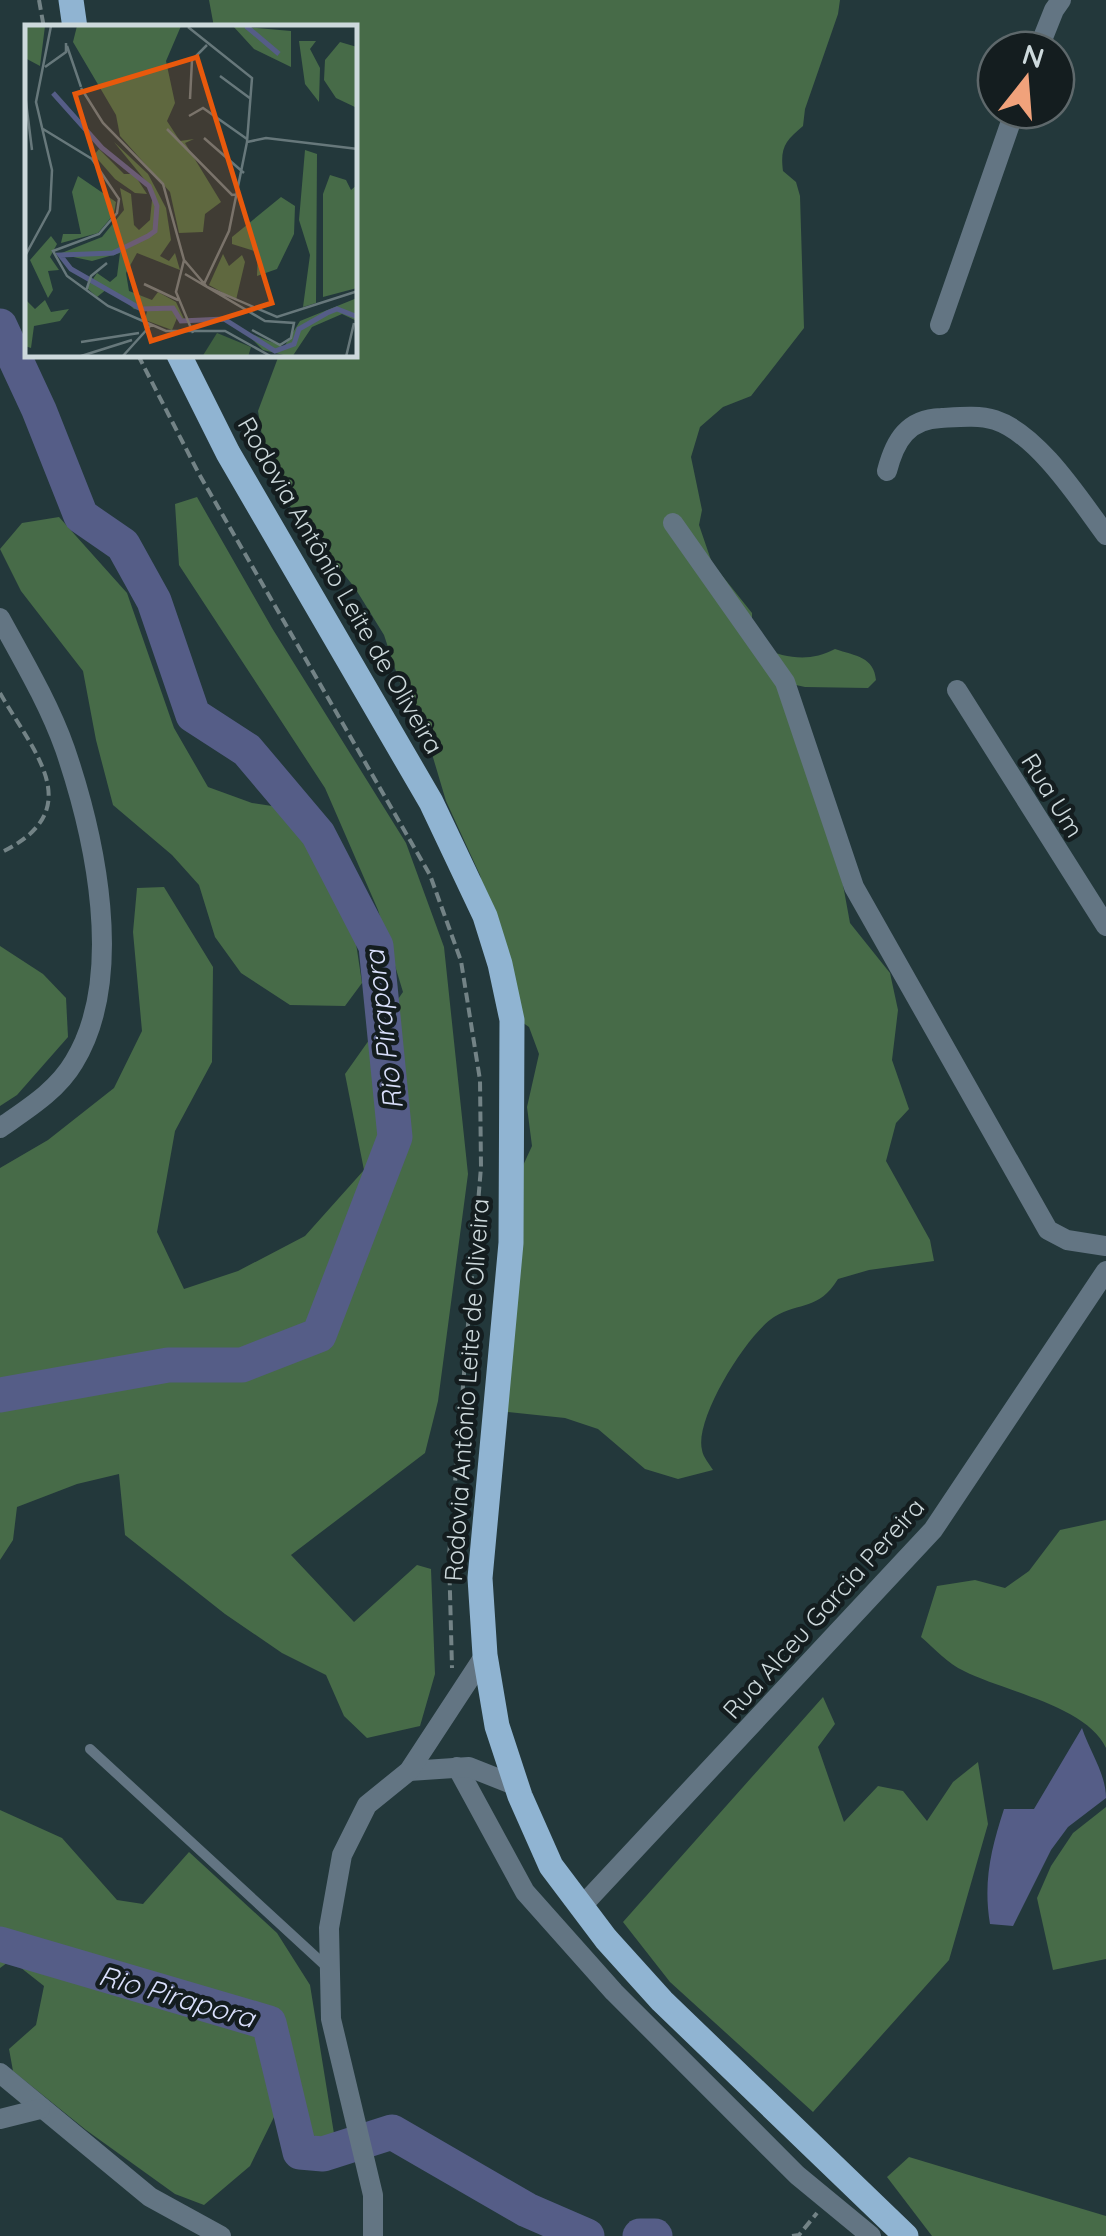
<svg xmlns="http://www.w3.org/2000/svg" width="1106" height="2236" viewBox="0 0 1106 2236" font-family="Quicksand,sans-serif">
<rect width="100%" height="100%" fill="#23383b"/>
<g fill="#476b48">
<path d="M209,0H840L838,14L805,109L803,126C785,141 780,148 783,171L796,182L800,196L804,328L751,396L723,407L700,427L691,457L702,510L699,525L712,563L752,613V644C781,657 807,664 835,649C856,656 874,657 876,680L868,688L805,687L782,682L835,841L850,923L890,973L898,1010L892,1060L909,1109L896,1123L886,1161L930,1240L934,1261L869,1270L838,1279C818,1311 801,1301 774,1317C747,1334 694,1419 702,1450C703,1457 710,1465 713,1470L678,1479L645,1469L598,1429L565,1418L507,1412L515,1183L532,1146L527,1107L539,1054L529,1027L497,1005L501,966L480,875L446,801L432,754L410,714L384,635L355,588L285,500L265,455L258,411L279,355H355V28L214,27Z"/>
<polygon points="197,497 272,628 406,843 444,947 468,1174 438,1401 425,1453 291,1555 354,1622 417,1565 431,1569 435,1674 420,1726 367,1738 344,1716 326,1675 282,1653 225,1614 125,1535 119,1474 77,1484 17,1507 13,1540 0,1560 0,1168 48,1140 114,1088 142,1031 133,932 137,888 164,887 213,967 212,1062 175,1131 157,1232 184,1289 238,1271 305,1236 364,1170 345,1074 403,992 378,910 325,788 179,565 175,504"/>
<polygon points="59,517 127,593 174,728 208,787 252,803 285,808 354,930 362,983 345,1006 290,1005 241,973 215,937 199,885 172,855 113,805 96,740 83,671 21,591 0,549 22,523"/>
<polygon points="0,946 43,974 66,998 68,1037 17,1095 0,1106"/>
<path d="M1106,1520V1748C1087,1706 1003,1691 964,1671C948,1664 934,1648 921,1637L937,1586L975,1580L1005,1588L1029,1571L1060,1530Z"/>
<polygon points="823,1697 835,1724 818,1747 844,1822 878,1786 903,1791 927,1821 953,1782 978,1762 988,1824 949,1960 813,2112 670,1982 623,1922"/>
<polygon points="1106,1807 1106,1959 1053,1970 1037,1898 1051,1866 1073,1833"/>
<polygon points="0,1810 62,1838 117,1900 143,1904 189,1852 277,1933 310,1985 336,2146 274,2117 250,2166 204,2205 175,2194 86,2130 13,2071 9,2049 36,2025 44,1986 11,1960 0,1968"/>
<polygon points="909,2157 1106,2216 1106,2236 932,2236 887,2177"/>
</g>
<path fill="#555d87" d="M1082,1728C1090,1752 1106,1774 1106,1798L1068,1827L1051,1850L1013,1926L990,1924C983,1882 991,1849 1004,1809H1034Z"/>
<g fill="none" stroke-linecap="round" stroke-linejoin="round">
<g stroke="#555d87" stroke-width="35">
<polyline points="0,326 39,410 81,516 123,545 154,601 193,715 247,750 318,834 376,946 395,1137 319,1335 242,1365 168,1365 0,1395"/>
<polyline points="0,1944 269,2023 300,2152 323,2154 392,2132 527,2210 587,2236"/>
<polyline points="640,2236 655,2236"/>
</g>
<g stroke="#738386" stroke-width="4" stroke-dasharray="10 5" stroke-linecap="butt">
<polyline points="39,0 44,28"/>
<polyline points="138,355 199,474 430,875 461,961 480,1080 481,1167 449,1556 452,1668"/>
<path d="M0,693C34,753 90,810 0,853"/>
<polyline points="792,2236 799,2235 817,2213"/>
</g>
<polyline stroke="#637583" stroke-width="10" points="90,1749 329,1969"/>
<g stroke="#637583" stroke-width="20">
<polyline points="1038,50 1054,10 1061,0"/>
<polyline points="940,325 1015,110"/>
<path d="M887,471C895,440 908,419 941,418C959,417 979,415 995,420C1038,434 1080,500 1106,535"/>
<polyline points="673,523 785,682 854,887 1048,1230 1067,1240 1106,1246"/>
<path d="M0,618C23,660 49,704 65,749C95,837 126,977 74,1062C57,1091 27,1109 0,1128"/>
<polyline points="957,690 1106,926"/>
<polyline points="457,1767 525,1892 614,1992 797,2175 871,2236"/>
<polyline points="409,1771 469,1767 517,1786"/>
<polyline points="582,1906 933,1530 1106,1271"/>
<polyline points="0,2073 150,2197 221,2236"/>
<polyline points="0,2119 40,2109"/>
<polyline points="373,2236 373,2195 331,2019 329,1928 342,1855 367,1805 409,1771 485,1655"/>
</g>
<g stroke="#90b4d2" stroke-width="25">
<polyline points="71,0 75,28"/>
<polyline points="179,355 228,453 431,802 485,916 500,964 512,1020 511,1243 480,1578 485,1655 497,1726 520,1796 551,1866 606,1939 662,2001 906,2236"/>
</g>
</g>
<g text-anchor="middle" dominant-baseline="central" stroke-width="9" stroke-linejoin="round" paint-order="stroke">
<g font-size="25" fill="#cdd9dc" stroke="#141d1f">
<text transform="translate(341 585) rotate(60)">Rodovia Antônio Leite de Oliveira</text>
<text transform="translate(1053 795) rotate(58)">Rua Um</text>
<text transform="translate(466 1390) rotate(-86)">Rodovia Antônio Leite de Oliveira</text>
<text transform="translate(823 1608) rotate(-48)">Rua Alceu Garcia Pereira</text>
</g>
<g font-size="28" font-style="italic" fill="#d9dffb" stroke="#141d1f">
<text transform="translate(383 1030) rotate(-97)">Rio Pirapora</text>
<text transform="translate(177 1996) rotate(16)">Rio Pirapora</text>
</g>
</g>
<g transform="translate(25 25)">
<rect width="332" height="332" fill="#23383b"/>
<path d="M192,308L226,322L223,332H177Z" fill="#3f6040"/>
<path d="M0,1H20L15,41L0,33ZM52,1H156L141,36L150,78L142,96L155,116L169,114L160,118L196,177L180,189L178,207L154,208L145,167L95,111L91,90L48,17ZM208,1L266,6V42L229,24ZM274,16H291L285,24L295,43L294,77L280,59ZM315,17L332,22V83L311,73L299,55L300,35ZM89,117L123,149L141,183L146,215L135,231L144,236L150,228L155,245L112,228L101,248L104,266L127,275L133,267L151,277L159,294L152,293L147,305L120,295L122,286L109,284L94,269L82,264L72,272L62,263L72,248L85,257L92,251L95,228L67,236L34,229L77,212L99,185L95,163L106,169L109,200L114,205L125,195L128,165ZM74,124L99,149H109L122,169L110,168L90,154L69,130ZM280,125L292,129L291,278L278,282L285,230L274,195ZM305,150L321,155L326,165L332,160V263L298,272V169ZM53,151L91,177L89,189L73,208L36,218L38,209H56L47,167ZM256,172L270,181L269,209L252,244L232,251L233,227L207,219V212ZM26,211L32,219L25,232L34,245L23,246L28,265L23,273L5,235ZM198,229L204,241L217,230L220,237L211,275L184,260ZM332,273V296L317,289L287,302L267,332L238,325L219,306L259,322L275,296ZM0,274L10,284L20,275L26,287L44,284L35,296L9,301L6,323L0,321Z" fill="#476b48"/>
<path fill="none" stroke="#555d87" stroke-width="5" d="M221,1L254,29M28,68L77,123L124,161L132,181L130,206L123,211L88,228L35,230L46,244L116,284L148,283L156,296L199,294L250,326L269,319L274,304L302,288L312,284L333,292"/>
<path fill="none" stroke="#67787b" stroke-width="2.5" d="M163,2L227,53L222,117M42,21L56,62M20,42L41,27V18M195,51L226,74M56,63L78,98L138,159L159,235L182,262L252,292L333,266M0,69L7,125M165,74L167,35L182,20M164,91L178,83L222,114M18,104L67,134L94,174L92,188L74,209L28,226L42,251L83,281L141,306H200L247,332M142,104L207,170L216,169M179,113L219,148M0,231L25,185L27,145L11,77L26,1M159,235L151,267L168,308M160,249L240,296L269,298L266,313L255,320L227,305M119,259L153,275M179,259L204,206L222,117L241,113L333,124M61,266L66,251L82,238M56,317L114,308M53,332L107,315M97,332L126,300M321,332L329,298"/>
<path fill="#e8590c" fill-opacity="0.15" stroke="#e8590c" stroke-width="5" d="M172,32L247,278L126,316L50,69Z"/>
<rect width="332" height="332" fill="none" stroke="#cdd9dc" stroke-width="5"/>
</g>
<g transform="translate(1026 80) rotate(17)"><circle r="48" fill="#141d1f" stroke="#5e686b" stroke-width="2.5"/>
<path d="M0-8L18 38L0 25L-18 38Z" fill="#f1a27b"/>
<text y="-15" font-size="28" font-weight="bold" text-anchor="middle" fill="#cdd9dc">N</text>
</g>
</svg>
